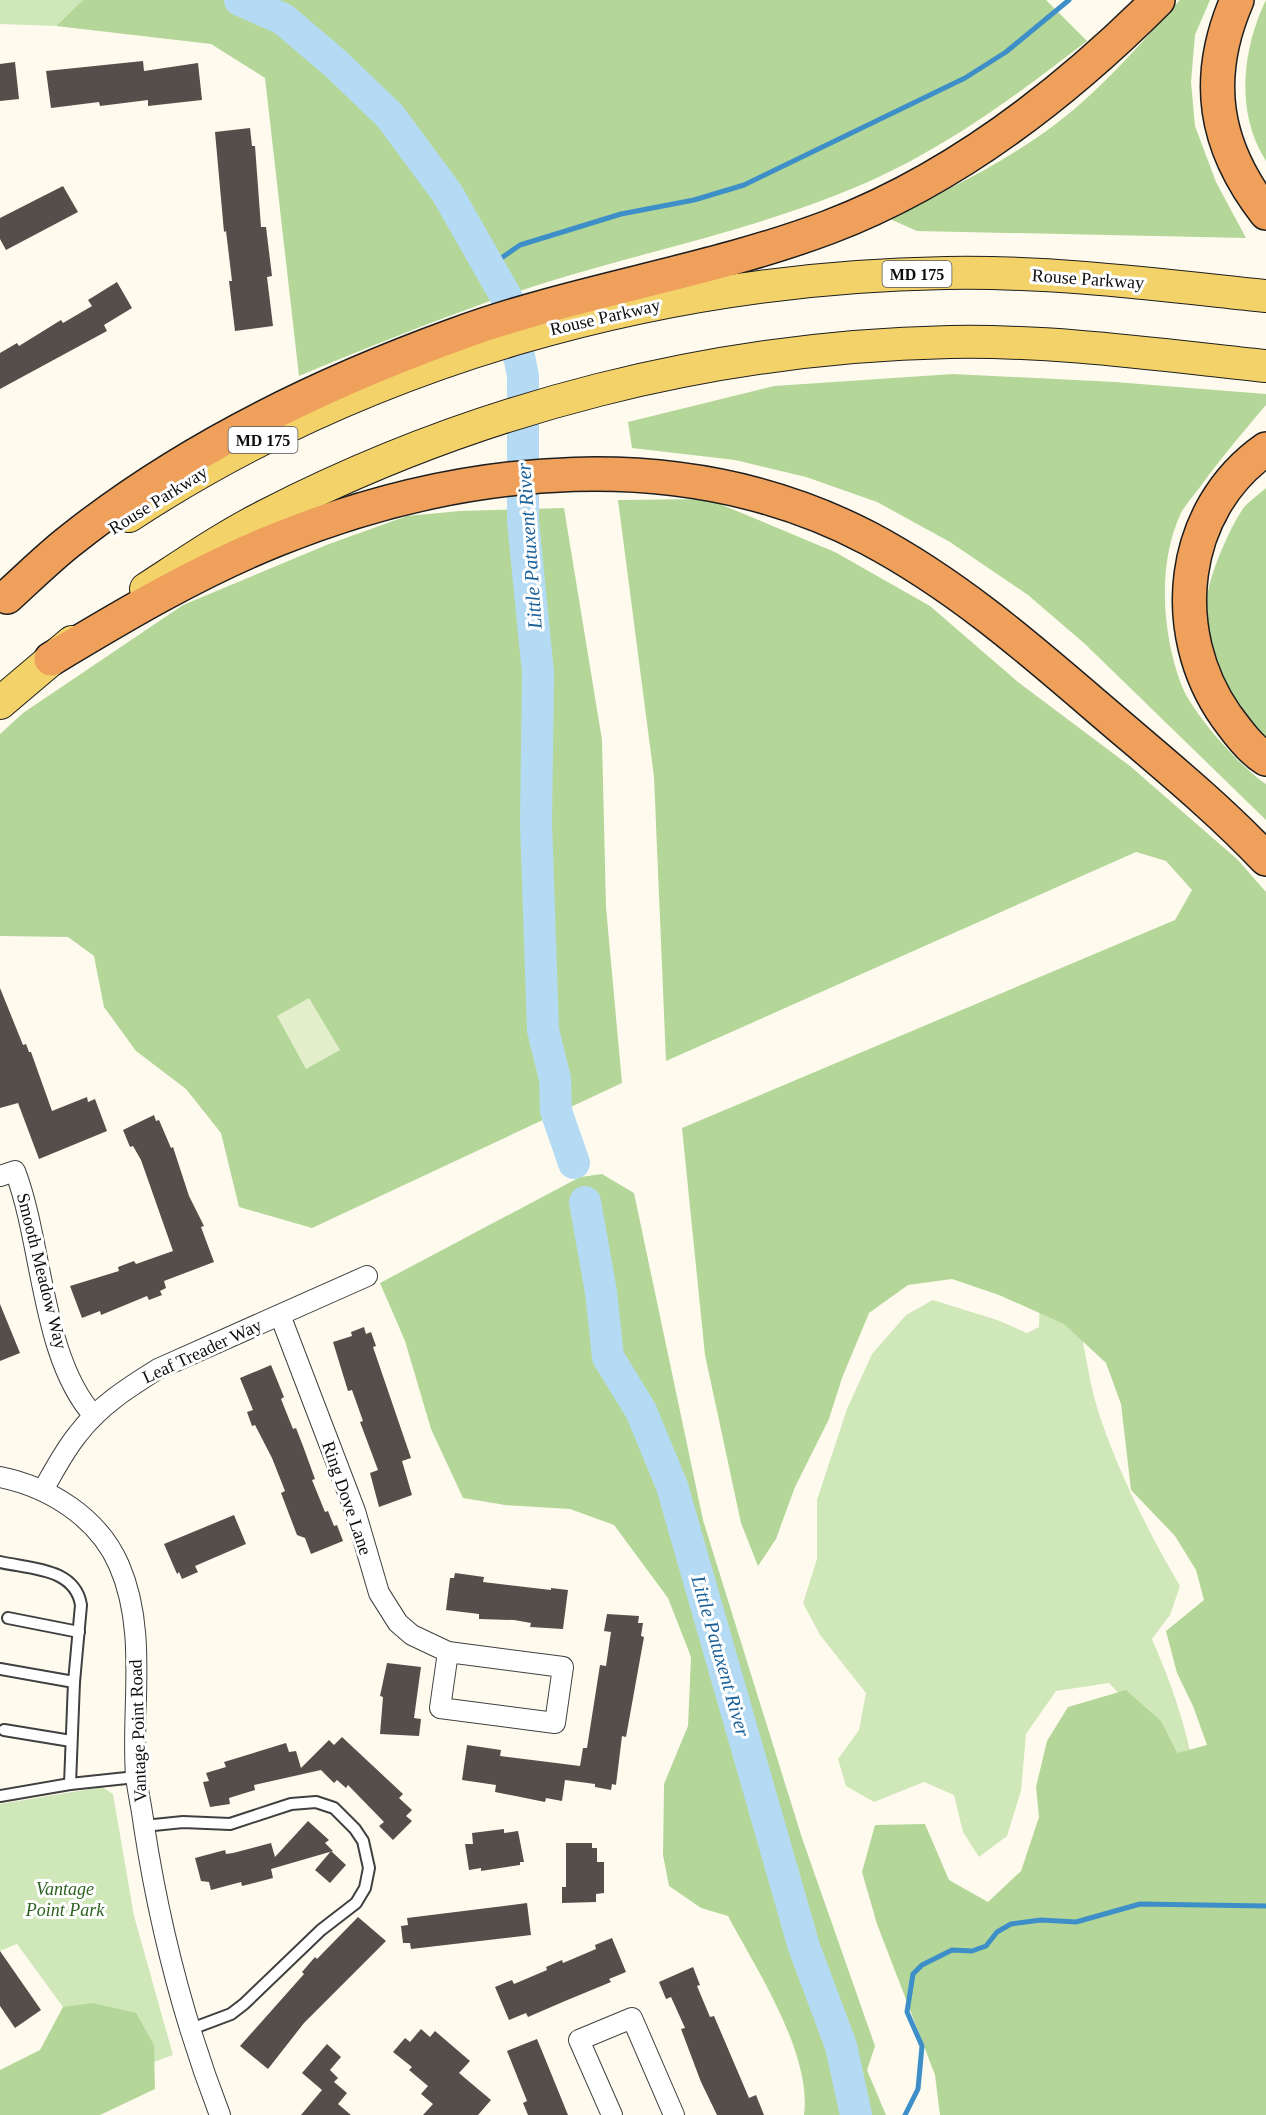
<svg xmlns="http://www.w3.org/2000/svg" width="1266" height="2115" viewBox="0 0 1266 2115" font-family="Georgia,serif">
<rect width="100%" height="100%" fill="#fefbee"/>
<g fill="#d0e7b9">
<polygon points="0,0 83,0 56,26 0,24"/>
<path d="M1040,1293L1079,1321C1084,1346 1088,1372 1094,1397C1111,1458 1148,1532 1180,1586L1170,1615L1152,1639C1171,1683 1186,1724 1194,1772L1109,1683L1056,1691L1026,1734L1021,1791L1007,1836L979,1857L963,1832L954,1795L924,1782L874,1802L846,1786L838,1759L859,1730L866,1693L820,1635L803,1603L817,1559V1500L847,1409L872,1354L906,1315L933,1300L997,1320L1027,1333L1039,1327Z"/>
<polygon points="102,1787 113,1794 134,1916 173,2055 108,2079 63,2007 17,1944 0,1951 0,1804"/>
</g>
<g fill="#b4d799">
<path d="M83,0H1046L1087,41C1027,87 973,128 907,163C796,221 672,244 554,280C467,307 384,341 299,376L265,78L211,44L56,26Z"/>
<path d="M1180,0H1210L1195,35L1191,82L1195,126L1216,182L1246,238L917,231L890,219C946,190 1006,162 1057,123C1103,88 1141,43 1180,0Z"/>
<path d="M1266,0V161C1235,113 1242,49 1266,0Z"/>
<path d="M953,374L1115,382L1266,394V405C1243,432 1221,458 1200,487C1194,495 1186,504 1181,513C1157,564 1162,632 1181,684C1191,712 1241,768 1266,784V820L1085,644L1028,595L950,542L877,502L806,477L735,460L632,448L628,422L774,386Z"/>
<path d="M1266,488V736C1230,702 1206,650 1207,600C1208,577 1231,524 1245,506C1251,500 1259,494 1266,488Z"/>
<polygon points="708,499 835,552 930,606 1018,682 1130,766 1238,860 1266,892 1266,2115 940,2115 935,2075 877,1924 862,1872 875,1825 925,1824 949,1880 988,1902 1021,1871 1039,1817 1036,1787 1047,1741 1068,1707 1126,1690 1161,1721 1177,1753 1207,1745 1193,1706 1177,1673 1166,1631 1204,1600 1196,1570 1175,1536 1131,1490 1121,1404 1106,1363 1064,1324 999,1295 952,1279 908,1285 869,1313 842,1378 829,1419 795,1487 776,1539 758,1566 741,1523 705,1355 682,1128 1175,920 1192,890 1166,861 1136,852 666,1061 654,777 618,500"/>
<polygon points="564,508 602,740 606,907 622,1083 312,1228 239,1207 221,1133 186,1089 136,1051 104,1007 94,956 68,937 0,936 0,734 23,713 183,605 329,544 407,516 460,511"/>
<path d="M602,1174L634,1193L703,1520L802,1838L875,2046L867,2070L886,2115H804C812,2053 756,1969 728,1916L701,1908L669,1886L663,1855L664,1784L688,1726L691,1657L668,1598L614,1525L570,1509L505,1505L463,1498L431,1429L405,1341L380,1283L580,1177Z"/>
<polygon points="93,2003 136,2013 154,2045 155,2089 100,2115 0,2115 0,2070 40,2050 63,2007"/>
</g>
<polygon fill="#e2efca" points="309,998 340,1050 306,1069 277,1016"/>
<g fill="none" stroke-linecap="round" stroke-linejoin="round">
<g stroke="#3e8fc8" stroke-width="5">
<polyline points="490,266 520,245 621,214 694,200 744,185 965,78 1006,52 1069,0"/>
<polyline points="905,2115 918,2089 922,2046 907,2012 913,1974 922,1965 952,1950 972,1951 986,1946 997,1932 1011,1924 1041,1920 1076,1922 1140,1904 1266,1906"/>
</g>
<g stroke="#b5dbf4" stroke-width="32">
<polyline points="240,0 283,19 336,64 390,116 447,193 508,300 523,376 523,521 538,673 536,823 543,1030 555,1079 556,1111 574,1163"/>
<polyline points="585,1202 601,1292 608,1357 641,1411 672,1486 804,1947 841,2046 856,2115"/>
</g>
</g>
<g fill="#554e4a">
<polygon points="143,61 144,71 198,63 202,100 148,106 148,100 100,106 99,102 51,108 46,71"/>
<polygon points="15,62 19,99 0,101 0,64"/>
<polygon points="250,128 252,146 255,146 261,227 266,227 272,276 267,277 273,326 235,331 229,281 232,281 226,231 224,232 215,132"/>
<polygon points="63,186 78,212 6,250 0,239 0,218"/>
<polygon points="117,282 132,308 104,325 107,331 0,389 0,353 17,343 19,346 61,320 63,323 92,306 88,300"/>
<polygon points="0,988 23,1045 26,1044 29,1052 31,1052 52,1111 87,1097 88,1102 95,1099 107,1131 39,1159 18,1103 0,1108"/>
<polygon points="154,1115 156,1121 159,1120 171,1148 173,1147 189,1196 204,1226 201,1227 214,1262 164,1281 166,1288 160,1291 162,1295 149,1300 147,1296 101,1315 100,1311 82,1318 70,1286 119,1271 118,1267 134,1261 136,1264 173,1251 141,1160 133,1146 130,1147 123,1130"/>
<polygon points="0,1304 20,1353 0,1361"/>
<polygon points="364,1327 366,1334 371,1332 376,1346 373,1347 411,1458 402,1461 412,1495 379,1507 370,1473 378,1470 360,1422 363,1421 352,1390 348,1391 333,1342 352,1336 351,1332"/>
<polygon points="271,1365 284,1397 281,1399 293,1429 296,1428 303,1446 315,1479 312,1480 325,1512 328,1511 334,1526 337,1525 343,1541 311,1554 305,1538 297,1535 281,1493 285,1491 272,1458 255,1425 252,1426 247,1412 253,1410 240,1378"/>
<polygon points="234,1515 246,1544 195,1566 198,1572 182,1579 179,1572 177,1574 164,1544"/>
<polygon points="455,1573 484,1577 483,1582 551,1590 551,1588 568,1590 563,1629 530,1627 531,1623 514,1620 479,1619 479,1614 446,1610 450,1578 454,1578"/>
<polygon points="607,1614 639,1616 638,1623 643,1623 641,1636 644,1637 626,1737 622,1736 616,1785 612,1784 611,1790 595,1787 595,1784 565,1780 562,1801 546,1798 545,1802 495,1792 496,1785 462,1780 467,1745 501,1750 500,1756 580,1766 583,1748 587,1748 600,1665 606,1666 611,1632 604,1631"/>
<polygon points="387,1663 421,1667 414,1718 421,1719 419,1736 380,1734 383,1697 380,1696"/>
<polygon points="342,1737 403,1794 399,1798 412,1810 406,1816 412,1821 393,1840 379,1826 384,1822 348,1785 346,1788 337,1780 334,1783 321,1770 254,1785 255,1790 229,1798 230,1804 210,1807 203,1782 209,1781 206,1773 226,1767 224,1762 286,1743 289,1752 296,1751 301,1768 329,1740 334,1745"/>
<polygon points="308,1821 329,1840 325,1843 333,1851 271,1869 273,1878 242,1886 241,1882 211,1890 209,1882 201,1881 195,1858 225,1850 226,1854 233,1853 271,1843 275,1857"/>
<polygon points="504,1829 504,1833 518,1831 524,1862 520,1862 520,1865 481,1871 481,1868 469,1870 465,1844 473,1844 472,1833"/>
<polygon points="566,1843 592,1843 592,1848 597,1848 597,1862 604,1862 604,1893 596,1894 596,1902 562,1903 562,1887 566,1887"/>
<polygon points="331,1851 346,1865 330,1883 315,1870"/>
<polygon points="527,1903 531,1935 411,1949 410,1943 403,1943 401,1926 408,1925 407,1918"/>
<polygon points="358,1917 386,1941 304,2023 268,2069 240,2046 304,1974 302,1972 315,1957 317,1959"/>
<polygon points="612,1938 626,1972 609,1979 611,1982 565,2001 528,2017 526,2013 509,2020 495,1987 512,1980 514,1984 547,1970 546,1967 562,1960 563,1963 596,1949 595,1945"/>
<polygon points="0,1951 41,2010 15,2028 0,2006"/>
<polygon points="693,1967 700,1985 697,1986 710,2017 714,2016 749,2098 756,2095 764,2115 717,2115 701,2082 681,2029 685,2028 671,1997 666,1999 659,1982"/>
<polygon points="421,2029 430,2037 435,2031 470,2061 459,2073 491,2100 478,2115 423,2115 433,2104 421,2094 428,2086 409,2070 412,2067 393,2052 405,2038 410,2042"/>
<polygon points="537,2039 544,2056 568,2115 528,2115 523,2103 527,2101 507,2051"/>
<polygon points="327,2044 341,2057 330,2070 338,2078 334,2082 347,2093 338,2104 351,2115 301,2115 322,2090 302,2073"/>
</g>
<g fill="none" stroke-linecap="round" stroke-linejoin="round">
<g stroke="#404040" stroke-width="14">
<g id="service">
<path d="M0,1562C31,1569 75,1568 81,1605L74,1682L70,1784"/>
<polyline points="8,1618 79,1632"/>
<polyline points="0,1669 74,1682"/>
<polyline points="4,1730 71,1741"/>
<polyline points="0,1796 70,1784 136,1777"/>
<polyline points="144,1826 183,1822 230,1824 291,1804 316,1802 334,1808 355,1829 363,1841 369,1868 365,1888 356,1903 321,1930 244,2004 231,2014 191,2029"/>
</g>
</g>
<g stroke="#404040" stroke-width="22">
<g id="minor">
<path d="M0,1176L15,1171C43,1244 41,1357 94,1416"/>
<polyline points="280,1315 355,1511 379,1593 398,1623 412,1635 448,1652 563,1667 555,1723 440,1708 448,1652"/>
<path d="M0,1477C49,1487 98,1517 119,1565C148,1631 131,1707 136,1776C138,1793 142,1809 144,1826C159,1924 184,2022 220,2115"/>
<path d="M43,1490C54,1471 64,1451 78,1434C99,1406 129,1387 158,1369L367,1276"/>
<polyline points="612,2115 579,2040 632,2018 674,2115"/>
</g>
</g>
<g stroke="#1e1e1e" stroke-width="34">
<g id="primary">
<path d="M129,516C369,359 660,278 946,273C1053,271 1160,285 1266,296"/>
<path d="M146,589C186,563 225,536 267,515C477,407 714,347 950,342C1055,340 1161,355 1266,366"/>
<polyline points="0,703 72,642"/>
</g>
</g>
<g stroke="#1e1e1e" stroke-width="36">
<g id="motorway">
<path d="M1237,0C1203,79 1214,146 1266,213"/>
<path d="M1266,449C1179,510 1167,632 1226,716C1237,731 1250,749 1266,759"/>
<path d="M7,597C28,578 49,557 71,540C184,450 320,384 455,335C577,290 707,273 829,227C955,179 1064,94 1158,0"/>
<path d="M51,659C124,615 198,571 278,539C465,464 684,442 868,538C953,583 1024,644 1096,706C1154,756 1214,804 1266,859"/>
</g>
</g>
<use href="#service" stroke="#fff" stroke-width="10"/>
<use href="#minor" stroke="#fff" stroke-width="20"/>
<use href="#primary" stroke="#f3d369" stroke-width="32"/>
<use href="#motorway" stroke="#efa15c" stroke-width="33"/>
</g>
<g text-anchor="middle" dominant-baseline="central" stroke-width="6" stroke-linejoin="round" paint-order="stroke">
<g fill="#fff" stroke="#565656" stroke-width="1.5">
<rect x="882.5" y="261" width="69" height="26" rx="4.5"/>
<rect x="228.5" y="427" width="69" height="26" rx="4.5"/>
</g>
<g font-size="16" font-weight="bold" fill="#0d0d0d">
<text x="917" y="274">MD 175</text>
<text x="263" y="440">MD 175</text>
</g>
<g font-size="18" fill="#0d0d0d" stroke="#fff">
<text transform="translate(1088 279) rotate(4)">Rouse Parkway</text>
<text transform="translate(605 317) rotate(-13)">Rouse Parkway</text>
<text transform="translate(158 500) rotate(-32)">Rouse Parkway</text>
<text transform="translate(42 1271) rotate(76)">Smooth Meadow Way</text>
<text transform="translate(202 1351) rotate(-25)">Leaf Treader Way</text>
<text transform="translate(347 1498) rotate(71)">Ring Dove Lane</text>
<text transform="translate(138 1731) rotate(-92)">Vantage Point Road</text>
</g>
<g font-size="18" font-style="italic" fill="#2d6220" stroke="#fff">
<text x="65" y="1889">Vantage<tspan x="65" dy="21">Point Park</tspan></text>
</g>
<g font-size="20" font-style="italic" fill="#1b619a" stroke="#fff">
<text transform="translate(529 546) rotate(-94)">Little Patuxent River</text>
<text transform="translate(721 1656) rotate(74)">Little Patuxent River</text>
</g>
</g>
</svg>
